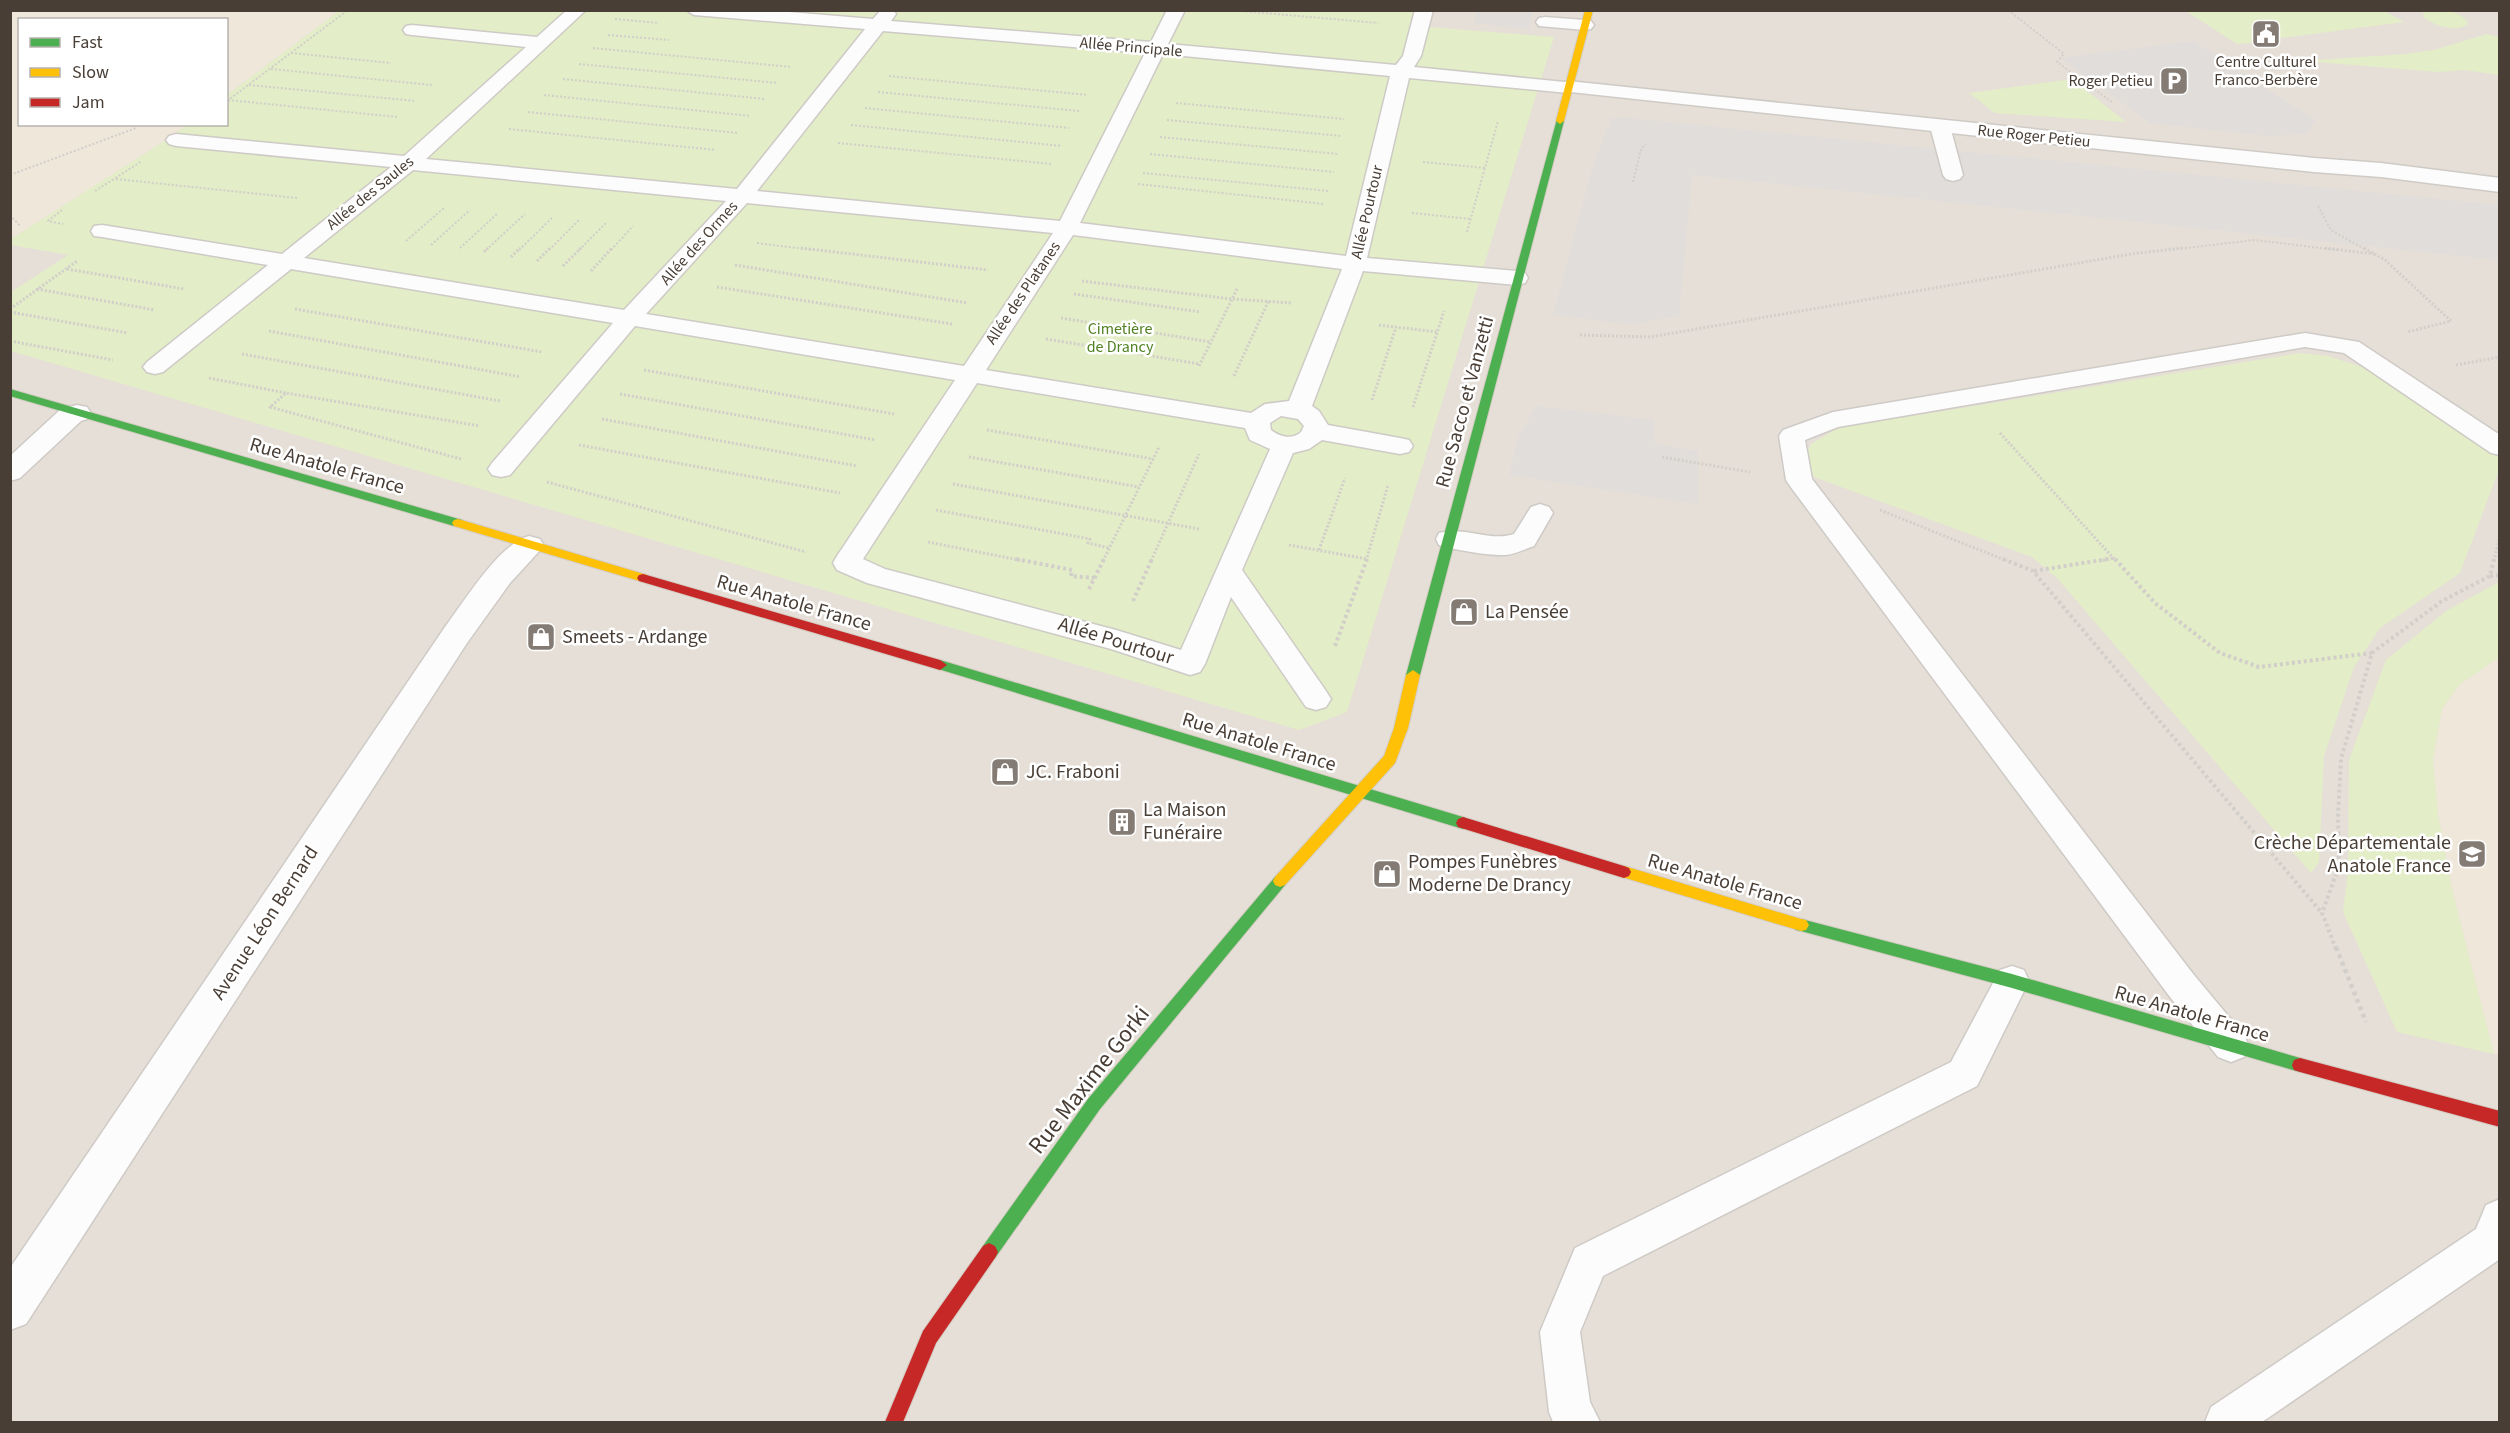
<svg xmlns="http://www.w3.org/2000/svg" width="2510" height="1433" viewBox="0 0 2510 1433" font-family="'Source Sans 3',sans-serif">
<rect width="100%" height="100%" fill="#f2eeea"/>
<path fill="#e6dfd7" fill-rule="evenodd" d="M10,11H2499V1422H11ZM20,20H226V124H20Z"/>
<g fill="#f0e7db">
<polygon points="11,11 339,11 227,95 226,20 20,20 20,124 187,125 163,142 11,239"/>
<polygon points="2499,657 2499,1055 2494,1054 2453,894 2438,814 2433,759 2442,709 2459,685"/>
</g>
<g fill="#e3edc7">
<polygon points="1432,10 1428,27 1554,37 1347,712 1299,730 11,351 11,292 68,255 11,245 11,239 163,142 187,125 226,124 227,95 339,11"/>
<polygon points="2186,11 2385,11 2404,22 2266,40 2268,42 2237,44"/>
<path d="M2427,11C2441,10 2462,10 2468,24C2456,33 2436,26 2424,18L2423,13Z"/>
<polygon points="2487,34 2499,37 2499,75 2465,70 2439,72 2303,61 2405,54 2434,50"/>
<polygon points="2072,79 2126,122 1995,113 1969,93"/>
<polygon points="2300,353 2328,356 2362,367 2499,457 2500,467 2460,573 2380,628 2354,667 2324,756 2319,862 2311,873 2057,578 2032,557 1814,477 1804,458 1811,444 1838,428"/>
<polygon points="2499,582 2499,657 2459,685 2442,709 2433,759 2438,814 2453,894 2494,1054 2397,1032 2343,912 2348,870 2349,760 2386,660 2446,611"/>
</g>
<g fill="#e1ddda">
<polygon points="1477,10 1533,10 1533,11 1529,29 1474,23"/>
<polygon points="2194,41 2290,104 2316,120 2306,134 2269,136 2150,123 2060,58"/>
<polygon points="1612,118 1628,118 2499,205 2499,260 1692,175 1679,316 1631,324 1553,315 1593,165"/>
<polygon points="1536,406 1654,420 1655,444 1698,451 1698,504 1509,475 1518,438"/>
</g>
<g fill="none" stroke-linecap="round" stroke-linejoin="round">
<g stroke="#cecac6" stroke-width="3">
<g id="lane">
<path d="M567,10H586L426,159L737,189L865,29L694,15L686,10H765L873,19L881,10H893L896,14L891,21L1151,42L1167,10H1185L1168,44L1396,65L1403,56L1415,10H1433L1421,56L1414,67L1575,83L1577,87L1575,91L1568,93L1409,78L1367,258L1517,271L1525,273L1528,278L1525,283L1517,285L1363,271L1312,406L1319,411L1328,425L1400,438L1409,440L1413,446L1409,452L1400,454L1322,440L1309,449L1293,453L1242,570L1326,691L1331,699L1326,707L1316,710L1306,707L1231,597L1205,664L1200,672L1190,675L1111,649L867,583L837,570L833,563L837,556L955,380L635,326L510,475L501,477L492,475L488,469L492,463L613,323L291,269L163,372L155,374L147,372L143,367L147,362L268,265L102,237L94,236L91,231L94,226L102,225L282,254L391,167L176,146L169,144L166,140L169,136L176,134L404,156L526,47L412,35L406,34L403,30L406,26L412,25L537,37ZM883,31L1145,53L1060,221L757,191ZM1163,54L1390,76L1346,256L1080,223ZM413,170L726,201L624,310L304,258ZM747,203L1053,233L964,366L646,314ZM1073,235L1342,269L1289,401L1265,404L1251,413L986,370ZM977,383L1245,428L1250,440L1270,449L1181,650L1116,630L885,569L863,559ZM1281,416L1298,419L1304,426L1301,432C1292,440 1280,437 1271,430L1270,423Z"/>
<polygon points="1545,17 1585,20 1591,21 1594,25 1591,29 1585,30 1539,26 1536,22 1539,18"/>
<polygon points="1940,120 1947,122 1950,126 1963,175 1960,179 1953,181 1946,179 1943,175 1930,126 1933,122"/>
<polygon points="2305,333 2359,342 2500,435 2500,455 2491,453 2344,353 2305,347 1838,427 1805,440 1812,479 2194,975 2244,1035 2249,1046 2244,1057 2231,1062 2218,1057 2170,997 1790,486 1786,480 1779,436 1783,430 1833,412"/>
<path d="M1540,504L1549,507L1553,513L1534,546C1525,549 1515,554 1506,555C1491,556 1455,550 1439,545L1436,539L1439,533C1464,526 1490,542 1514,534L1531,507Z"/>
<polygon points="2012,966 2024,970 2029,981 1977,1086 1603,1276 1580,1332 1590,1402 1600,1422 1553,1422 1549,1412 1540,1332 1575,1248 1951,1062 2000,970"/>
<polygon points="2500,1199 2500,1259 2262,1422 2205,1422 2211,1407 2476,1229 2486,1205"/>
</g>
</g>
<g stroke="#cecac6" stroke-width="3">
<g id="street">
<polygon points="1568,81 2314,158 2381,163 2500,178 2500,192 2381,177 2314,172 1561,91 1558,87 1561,83"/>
<polygon points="77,405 87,407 91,413 87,419 81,421 20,478 10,481 10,456 61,409"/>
<path d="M529,536L540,539L544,546L510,583L467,643L26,1324L10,1330V1268L445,627C464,602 499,544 529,536Z"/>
</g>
</g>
<g stroke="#d3ccc2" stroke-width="2">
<g id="fast">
<polygon points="1557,119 1564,121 1420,675 1413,680 1406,675"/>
<polygon points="10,389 462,520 464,523 462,526 454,526 10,396"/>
<polygon points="940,660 1463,817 1468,819 1470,823 1468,827 1463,829 935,668 933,665"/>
<polygon points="1280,875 1285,877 1287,881 1285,885 1100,1109 995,1258 989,1261 983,1258 980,1252 983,1246 1088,1099 1275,877"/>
<polygon points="1801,919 2012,974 2300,1058 2306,1060 2308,1065 2306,1070 2300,1072 2012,988 1801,931 1796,930 1793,925 1796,920"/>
</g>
</g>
<g stroke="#d3ccc2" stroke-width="2">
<g id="slow">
<polygon points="1585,10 1593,10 1564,121 1560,124 1556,121"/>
<polygon points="458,519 647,575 649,578 643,582 454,526 452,523 454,520"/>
<polygon points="1413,670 1420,675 1408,728 1395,763 1285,885 1280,887 1275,885 1273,881 1275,877 1384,756 1394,728 1406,675"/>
<polygon points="1624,866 1801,919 1806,920 1809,925 1806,930 1801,931 1619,876 1617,872 1619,868"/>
</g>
</g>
<g stroke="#d3ccc2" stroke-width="2">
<g id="jam">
<polygon points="643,574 940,660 947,665 940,670 639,581 637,578 639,575"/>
<polygon points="1463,817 1624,866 1629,868 1631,872 1629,876 1624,878 1458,827 1456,823 1458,819"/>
<polygon points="2300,1058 2500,1111 2500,1127 2300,1072 2294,1070 2292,1065 2294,1060"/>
<polygon points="989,1243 995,1246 998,1252 995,1258 936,1343 903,1422 885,1422 923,1331 983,1246"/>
</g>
</g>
<g stroke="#d2ceca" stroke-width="2" stroke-dasharray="2 2" stroke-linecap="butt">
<polyline points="1230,10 1378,23"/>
<polyline points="2008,10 2064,54 2057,62 2112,102"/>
<polyline points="615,19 659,23"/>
<polyline points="608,35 669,40"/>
<polyline points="593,48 792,67"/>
<polyline points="291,53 391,63"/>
<polyline points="579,64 778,83"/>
<polyline points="271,69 432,85"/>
<polyline points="889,76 1088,95"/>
<polyline points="563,79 765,99"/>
<polyline points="249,85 416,101"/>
<polyline points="878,92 1079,111"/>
<polyline points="544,95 751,116"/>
<polyline points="228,100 397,117"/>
<polyline points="227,101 348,10"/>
<polyline points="1176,103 1344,119"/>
<polyline points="865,108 1069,128"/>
<polyline points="528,112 738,133"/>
<polyline points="1167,120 1342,136"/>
<polyline points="851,125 1062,146"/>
<polyline points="509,129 716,150"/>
<polyline points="1160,137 1338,154"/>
<polyline points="838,143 1052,164"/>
<polyline points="1150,154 1334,172"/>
<polyline points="1423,162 1485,168"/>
<polyline points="1143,173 1329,191"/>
<polyline points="10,175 136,128"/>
<polyline points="116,179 297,198"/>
<polyline points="1633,182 1641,149 1646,144"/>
<polyline points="1138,184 1324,204"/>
<polyline points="95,191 142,161"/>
<polyline points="2318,206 2331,230 2366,250"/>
<polyline points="62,210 48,221 63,224"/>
<polyline points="1412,213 1471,219"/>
<polyline points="10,215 20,226"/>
<polyline points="1467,232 1498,121"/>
<polyline points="406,241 445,207"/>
<polyline points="757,243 814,250"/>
<polyline points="431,245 470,210"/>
<polyline points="460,248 498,213"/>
<polyline points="486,250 525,214"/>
<polyline points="519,250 553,217"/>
<polyline points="549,250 579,220"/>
<polyline points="579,250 606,223"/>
<polyline points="611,250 633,226"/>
<polyline points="2169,250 2255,240 2337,250"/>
</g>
<g stroke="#d2ceca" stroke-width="3" stroke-dasharray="2 2" stroke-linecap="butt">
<polyline points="801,248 988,270"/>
<polyline points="2325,248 2374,254"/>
<polyline points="2364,248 2385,260 2451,321 2407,332"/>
<polyline points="484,252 488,248"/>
<polyline points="511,257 520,248"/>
<polyline points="537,261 550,248"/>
<polyline points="735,265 968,303"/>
<polyline points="563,266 581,248"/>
<polyline points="67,269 184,289"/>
<polyline points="591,271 612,248"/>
<polyline points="1082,281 1232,299 1292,303"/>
<polyline points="717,287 952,324"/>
<polyline points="37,289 155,310"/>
<polyline points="1074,294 1201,312"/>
<polyline points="10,309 77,261"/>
<polyline points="295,309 542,352"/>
<polyline points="10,312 128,333"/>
<polyline points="1061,318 1211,342"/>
<polyline points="1379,325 1437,332"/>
<polyline points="269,331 521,377"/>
<polyline points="1580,335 1650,337 2131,254 2182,248"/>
<polyline points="1046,339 1200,364"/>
<polyline points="10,341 113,360"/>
<polyline points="242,354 500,401"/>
<polyline points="2456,365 2500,357"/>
<polyline points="1199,366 1237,289"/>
<polyline points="644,370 894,414"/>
<polyline points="1234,376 1269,300"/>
<polyline points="209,378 286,393"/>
<polyline points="620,394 876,440"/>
<polyline points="1372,400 1396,327"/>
<polyline points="1413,407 1444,311"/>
<polyline points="602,419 857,466"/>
<polyline points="987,430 1153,459"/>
<polyline points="2000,433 2116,561"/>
<polyline points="579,445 840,493"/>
<polyline points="969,457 1139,487"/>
<polyline points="1662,457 1750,472"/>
<polyline points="461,459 270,407 286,393 480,426"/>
<polyline points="547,482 806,552"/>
<polyline points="953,484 1199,529"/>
<polyline points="936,510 1090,539 1088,543 1109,548"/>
<polyline points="1880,510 2007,561"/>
<polyline points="928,542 1024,561"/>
<polyline points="1289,545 1367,559"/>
<polyline points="1319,550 1345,478"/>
<polyline points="1103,561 1159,447"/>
<polyline points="1151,561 1199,454"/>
<polyline points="1366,561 1388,485"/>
<polyline points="2099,561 2115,558"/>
<polyline points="2494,561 2500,536"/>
</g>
<g stroke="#d2ceca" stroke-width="4" stroke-dasharray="3 3" stroke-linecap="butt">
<polyline points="1016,559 1072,570 1071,576 1094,578"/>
<polyline points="2003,559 2033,571 2322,913"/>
<polyline points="2115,559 2155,603 2220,653 2259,667 2372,653"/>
<polyline points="2034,571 2108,559"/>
<polyline points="2490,576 2500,575"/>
<polyline points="1089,589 1104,559"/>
<polyline points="1133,601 1152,559"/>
<polyline points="1335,646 1367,559"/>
<polyline points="2336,949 2322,913 2339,866 2338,816 2341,759 2372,653 2442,601 2490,576 2494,559"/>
</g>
<polyline stroke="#d2ceca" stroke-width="4.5" stroke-dasharray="4 4" stroke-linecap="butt" points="2336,947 2366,1022"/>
<use href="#lane" fill="#fdfcfc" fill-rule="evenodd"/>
<use href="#street" fill="#fdfcfc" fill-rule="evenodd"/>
<use href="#fast" fill="#4caf50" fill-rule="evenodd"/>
<use href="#slow" fill="#ffc107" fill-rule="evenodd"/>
<use href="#jam" fill="#c62828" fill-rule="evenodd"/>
</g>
<defs>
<g id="civic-square" transform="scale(1.5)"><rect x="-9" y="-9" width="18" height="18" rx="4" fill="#847c74" stroke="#fff"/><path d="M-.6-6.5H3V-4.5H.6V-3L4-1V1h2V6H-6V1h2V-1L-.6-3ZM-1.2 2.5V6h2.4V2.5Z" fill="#fff"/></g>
<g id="parking-square" transform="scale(1.5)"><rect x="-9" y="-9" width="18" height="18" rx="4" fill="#847c74" stroke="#fff"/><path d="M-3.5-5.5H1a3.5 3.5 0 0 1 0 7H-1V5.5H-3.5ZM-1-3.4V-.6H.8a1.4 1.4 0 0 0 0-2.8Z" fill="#fff"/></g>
<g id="shop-square" transform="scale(1.5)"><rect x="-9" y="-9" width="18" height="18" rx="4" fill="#847c74" stroke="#fff"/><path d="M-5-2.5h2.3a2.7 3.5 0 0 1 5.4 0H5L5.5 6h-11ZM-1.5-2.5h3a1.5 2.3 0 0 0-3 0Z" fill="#fff"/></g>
<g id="building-square" transform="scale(1.5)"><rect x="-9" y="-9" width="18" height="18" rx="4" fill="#847c74" stroke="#fff"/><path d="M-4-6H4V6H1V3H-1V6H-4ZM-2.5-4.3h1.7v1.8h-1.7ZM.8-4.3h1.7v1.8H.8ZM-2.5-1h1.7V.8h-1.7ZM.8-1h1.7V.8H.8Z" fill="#fff"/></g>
<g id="school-square" transform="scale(1.5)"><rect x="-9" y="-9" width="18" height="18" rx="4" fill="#847c74" stroke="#fff"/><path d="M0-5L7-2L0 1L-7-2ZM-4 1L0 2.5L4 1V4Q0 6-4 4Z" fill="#fff"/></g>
</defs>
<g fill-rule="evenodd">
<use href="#civic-square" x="2266" y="34"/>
<use href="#parking-square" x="2174" y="81"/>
<use href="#shop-square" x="1464" y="612"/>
<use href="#shop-square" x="541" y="637"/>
<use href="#shop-square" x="1005" y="772"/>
<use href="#building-square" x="1122" y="822"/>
<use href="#school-square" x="2472" y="854"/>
<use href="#shop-square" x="1387" y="874"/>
</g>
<g text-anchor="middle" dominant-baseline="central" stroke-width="5" stroke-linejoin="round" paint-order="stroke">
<g font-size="16" fill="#493e35" stroke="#fff">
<text transform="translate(1131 47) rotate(5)">Allée Principale</text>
<text transform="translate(2034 136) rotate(6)">Rue Roger Petieu</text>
<text transform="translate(370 193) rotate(-39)">Allée des Saules</text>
<text transform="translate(1367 212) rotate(-77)">Allée Pourtour</text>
<text transform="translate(699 243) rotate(-48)">Allée des Ormes</text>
<text transform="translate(1023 293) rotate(-56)">Allée des Platanes</text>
</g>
<g font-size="16" fill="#493e35" stroke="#fff">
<text x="2266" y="62">Centre Culturel<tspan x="2266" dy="18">Franco-Berbère</tspan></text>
<text x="2153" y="81" text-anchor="end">Roger Petieu</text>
</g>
<g font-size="16" fill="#518122" stroke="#fff">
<text x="1120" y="329">Cimetière<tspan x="1120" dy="18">de Drancy</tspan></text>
</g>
<g font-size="20" fill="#493e35" stroke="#fff">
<text transform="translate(1465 402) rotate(-75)">Rue Sacco et Vanzetti</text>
<text transform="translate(327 466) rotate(16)">Rue Anatole France</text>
<text transform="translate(794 603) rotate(16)">Rue Anatole France</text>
<text transform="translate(1116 641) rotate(17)">Allée Pourtour</text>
<text transform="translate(1259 742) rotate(17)">Rue Anatole France</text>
<text transform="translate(1725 882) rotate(16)">Rue Anatole France</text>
<text transform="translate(265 923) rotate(-57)">Avenue Léon Bernard</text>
<text transform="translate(2192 1014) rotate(16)">Rue Anatole France</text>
</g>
<g font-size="20" fill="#493e35" stroke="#fff" text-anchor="start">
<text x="1485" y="612">La Pensée</text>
<text x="562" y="637">Smeets - Ardange</text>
<text x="1026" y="772">JC. Fraboni</text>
<text x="1143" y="810">La Maison<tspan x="1143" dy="23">Funéraire</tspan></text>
<text x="2451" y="843" text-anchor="end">Crèche Départementale<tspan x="2451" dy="23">Anatole France</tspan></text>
<text x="1408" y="862">Pompes Funèbres<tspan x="1408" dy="23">Moderne De Drancy</tspan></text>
</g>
<g font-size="24" fill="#493e35" stroke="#fff">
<text transform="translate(1089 1080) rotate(-52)">Rue Maxime Gorki</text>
</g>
</g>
<rect width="2510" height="1433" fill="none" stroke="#493e35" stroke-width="24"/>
<rect x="18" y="18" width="210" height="108" fill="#ffffff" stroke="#b6b2ae" stroke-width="1.5"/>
<rect x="30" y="38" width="30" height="9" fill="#4caf50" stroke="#b6b2ae" stroke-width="1.5"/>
<text x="72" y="48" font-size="18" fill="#493e35">Fast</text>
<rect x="30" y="68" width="30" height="9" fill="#ffc107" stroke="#b6b2ae" stroke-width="1.5"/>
<text x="72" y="78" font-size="18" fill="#493e35">Slow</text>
<rect x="30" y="98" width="30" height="9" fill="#c62828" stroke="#b6b2ae" stroke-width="1.5"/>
<text x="72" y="108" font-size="18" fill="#493e35">Jam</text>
</svg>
